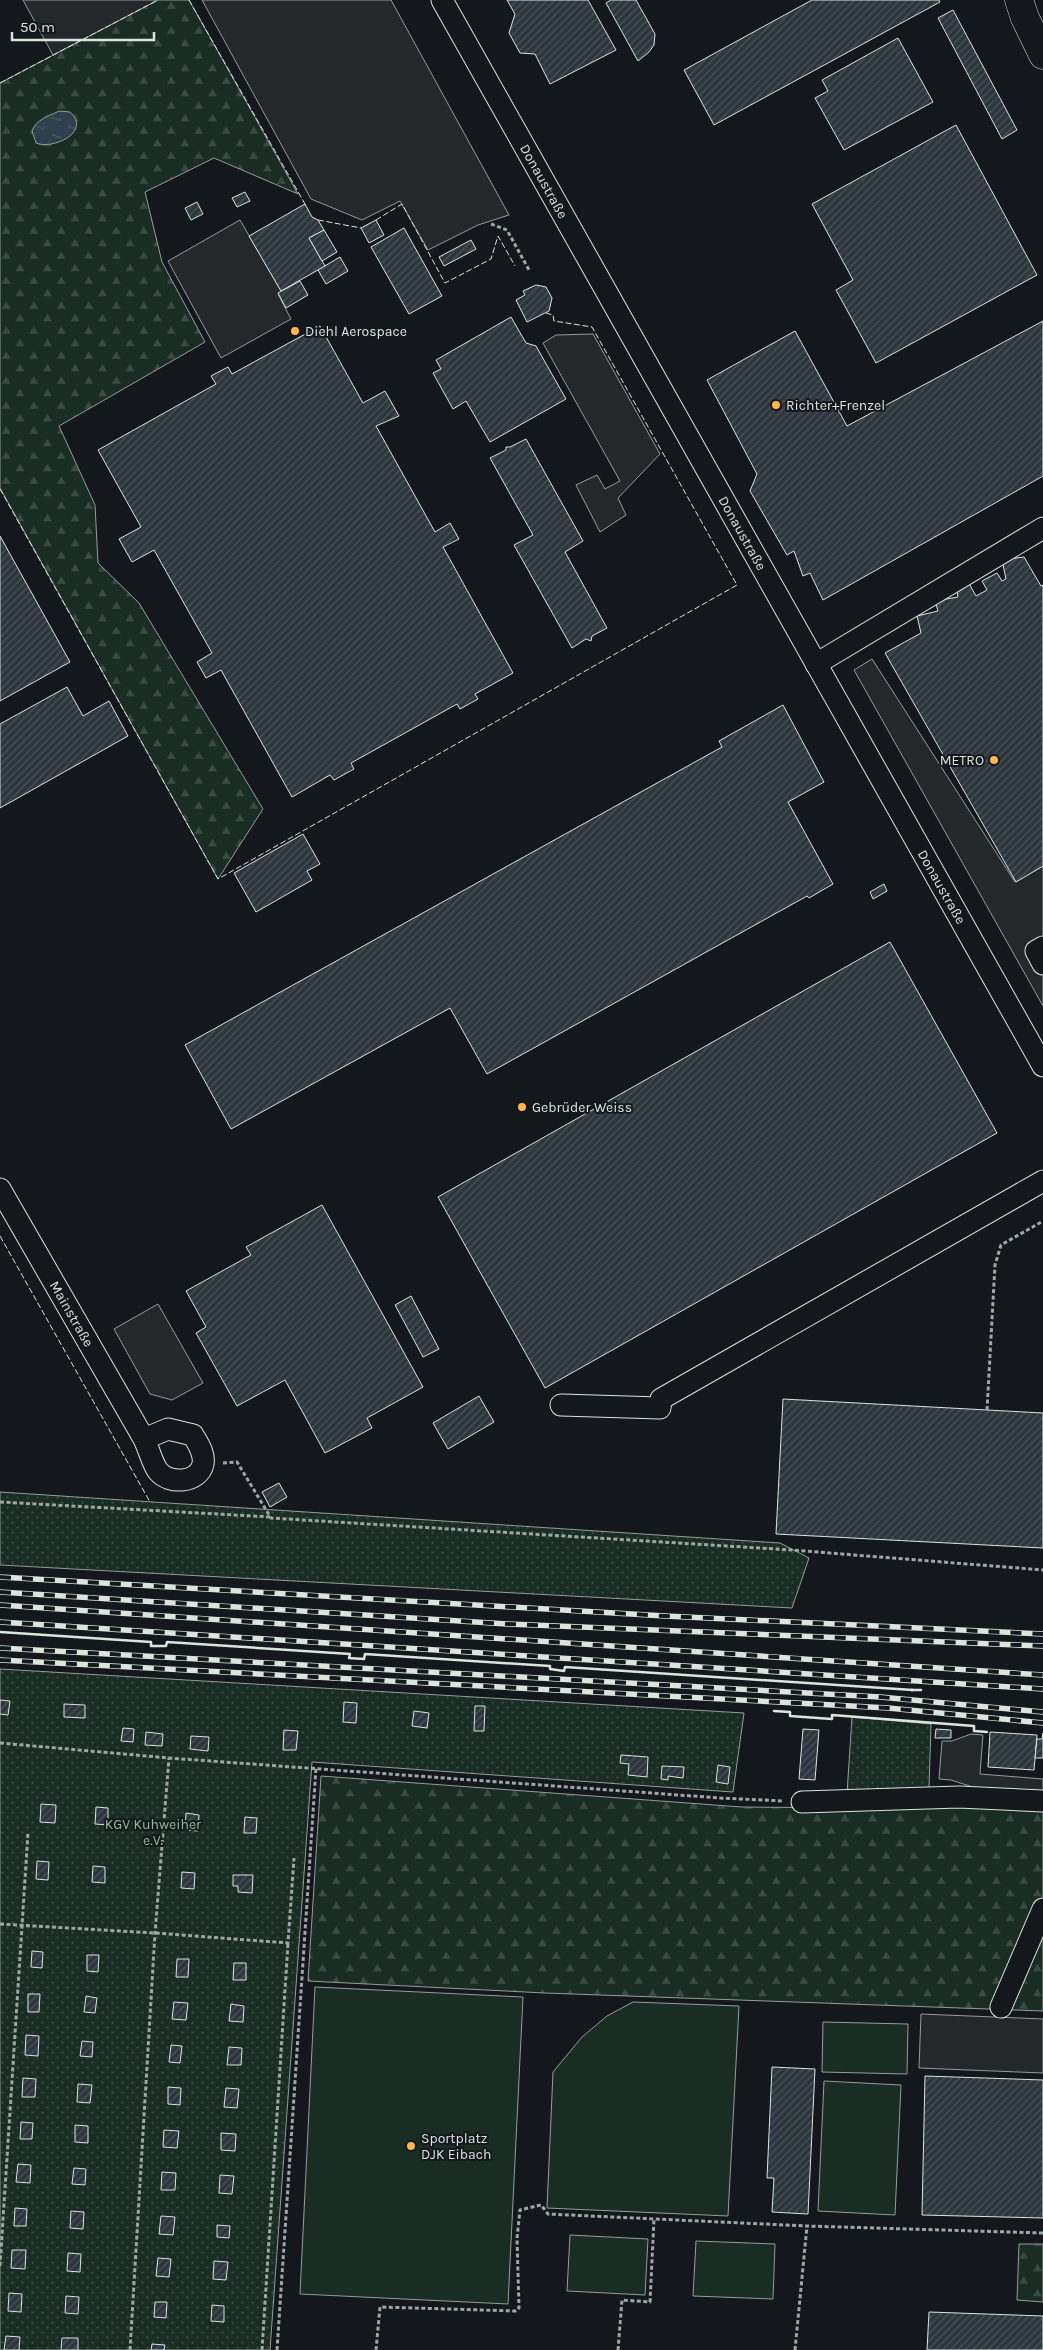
<svg xmlns="http://www.w3.org/2000/svg" width="1043" height="2350" viewBox="0 0 1043 2350" font-family="Karla,sans-serif">
<defs>
<pattern id="grass-dots" width="8" height="8" patternUnits="userSpaceOnUse" patternTransform="scale(1.25)"><rect width="8" height="8" fill="#1a2d24"/><path d="M2 2h.1M6 6h.1" fill="none" stroke="#3b4b43" stroke-width="1.8" stroke-linecap="round"/></pattern>
<pattern id="forest-firs" width="22" height="20" patternUnits="userSpaceOnUse" patternTransform="scale(1.25)"><rect width="22" height="20" fill="#1a2d24"/><path d="M5 1l3.5 6h-7zM16 11l3.5 6h-7z" fill="#3b4b43"/></pattern>
<pattern id="water-ripples" width="26" height="14" patternUnits="userSpaceOnUse" patternTransform="scale(1.25)"><rect width="26" height="14" fill="#2f3f4d"/><path d="M2 4q2-2 4 0t4 0M15 11q2-2 4 0t4 0" fill="none" stroke="#4c5b66"/></pattern>
<pattern id="building-hatch" width="6" height="6" patternUnits="userSpaceOnUse" patternTransform="scale(1.25)"><rect width="6" height="6" fill="#2c363c"/><path d="M-1 1l2-2M0 6l6-6M5 7l2-2" fill="none" stroke="#4a5358"/></pattern>
</defs>
<rect width="100%" height="100%" fill="#14181c"/>
<g fill="url(#grass-dots)" stroke="#939e99">
<polygon points="0,1492 780,1543 809,1558 792,1608 0,1565"/>
<polygon points="0,1669 744,1713 733,1792 312,1762 270,2350 0,2350"/>
<polygon points="852,1717 931,1724 929,1789 847,1794"/>
</g>
<g fill="url(#forest-firs)" stroke="#939e99">
<polygon points="158,0 189,0 298,194 214,158 145,192 162,262 205,342 59,426 95,505 98,563 139,603 263,809 218,879 0,488 0,83"/>
<polygon points="321,1776 742,1807 857,1808 959,1803 1043,1807 1043,2011 545,1993 308,1981"/>
<polygon points="1019,2244 1043,2244 1043,2302 1017,2300"/>
</g>
<g fill="#1a2d24" stroke="#939e99">
<polygon points="315,1987 523,1997 508,2304 300,2294"/>
<polygon points="633,2002 739,2006 728,2216 547,2208 553,2072 582,2037 607,2016"/>
<polygon points="823,2022 908,2024 907,2074 822,2072"/>
<polygon points="824,2081 901,2085 895,2215 818,2211"/>
<polygon points="570,2235 648,2239 645,2295 567,2291"/>
<polygon points="696,2241 775,2244 773,2299 693,2296"/>
</g>
<g fill="#24282b" stroke="#939e99">
<polygon points="23,0 158,0 53,55"/>
<polygon points="202,0 391,0 509,215 478,225 428,250 400,201 362,220 311,199"/>
<polygon points="240,220 281,291 278,294 291,319 221,358 168,261"/>
<polygon points="593,334 660,454 618,498 626,515 600,532 576,485 597,475 605,489 620,481 543,343 556,335"/>
<polygon points="872,659 1015,882 1043,866 1043,1006 854,670"/>
<polygon points="158,1304 203,1383 172,1400 150,1394 114,1329"/>
<polygon points="971,1734 983,1735 980,1774 1043,1779 1043,1794 979,1789 951,1780 939,1779 942,1741 952,1741"/>
<polygon points="921,2014 1043,2019 1043,2073 919,2068"/>
</g>
<path fill="url(#water-ripples)" stroke="#939e99" d="M59,111L70,112C92,132 53,150 36,143L32,131C37,119 47,117 59,111Z"/>
<g fill="url(#building-hatch)" stroke="#d8e6dc">
<polygon points="507,0 588,0 616,50 550,84 535,54 520,53 509,33 515,14"/>
<polygon points="611,0 636,0 655,34 654,45 649,52 638,61 606,3"/>
<polygon points="812,0 939,0 940,2 714,125 684,70"/>
<polygon points="953,10 1017,130 1002,139 938,18"/>
<polygon points="898,38 933,102 844,150 815,98 828,91 822,80"/>
<polygon points="956,125 1037,275 876,363 836,290 853,280 812,204"/>
<polygon points="245,192 250,201 237,207 232,198"/>
<polygon points="197,202 203,214 191,220 185,208"/>
<polygon points="305,204 312,217 318,220 324,230 309,238 325,266 281,291 249,236"/>
<polygon points="376,220 384,235 369,243 361,228"/>
<polygon points="404,228 442,296 409,314 371,247"/>
<polygon points="324,230 337,252 322,261 309,238"/>
<polygon points="471,240 476,249 444,266 439,257"/>
<polygon points="340,257 348,271 326,284 318,270"/>
<polygon points="300,281 308,295 286,308 278,293"/>
<polygon points="536,285 546,287 552,298 549,311 527,322 516,300 525,295 523,291"/>
<polygon points="511,317 526,343 536,346 566,399 490,442 466,401 453,409 433,373 441,369 436,360"/>
<polygon points="1043,321 1043,476 823,600 810,573 803,576 794,551 787,555 750,491 757,474 707,380 795,331 847,426"/>
<polygon points="320,326 363,403 385,391 399,416 376,426 435,532 450,523 459,539 443,547 513,673 475,694 478,699 460,709 457,704 351,763 354,769 334,780 330,775 292,797 221,670 206,678 197,662 212,653 154,550 132,562 119,539 141,527 98,450 216,384 211,376 228,367 232,374"/>
<polygon points="526,439 583,541 565,552 607,628 592,636 591,641 586,639 572,648 514,545 533,535 490,458 506,450 506,447 510,447"/>
<polygon points="0,536 70,662 0,701"/>
<polygon points="1024,557 1041,586 1043,585 1043,866 1016,882 885,653 921,633 917,616 938,611 935,601 958,597 955,581 967,580 976,596 987,590 982,581 997,573 1002,581 1006,579 1002,560"/>
<polygon points="67,687 83,716 109,701 128,736 0,808 0,724"/>
<polygon points="783,705 824,782 788,802 833,884 809,898 807,896 487,1074 450,1008 231,1129 185,1045 722,747 719,741"/>
<polygon points="303,834 320,864 307,871 312,880 256,912 234,873"/>
<polygon points="884,884 887,891 873,899 870,892"/>
<polygon points="890,942 997,1133 545,1388 438,1197"/>
<polygon points="322,1205 423,1387 367,1418 372,1428 325,1453 285,1380 237,1406 196,1333 206,1327 186,1291 251,1255 246,1247"/>
<polygon points="411,1296 439,1349 423,1357 395,1305"/>
<polygon points="479,1396 494,1422 448,1449 433,1423"/>
<polygon points="783,1399 1043,1413 1043,1548 776,1534"/>
<polygon points="279,1483 287,1497 270,1507 262,1492"/>
<polygon points="0,1700 10,1701 8,1715 0,1714"/>
<polygon points="344,1702 357,1703 356,1723 343,1722"/>
<polygon points="64,1704 85,1705 85,1718 64,1717"/>
<polygon points="475,1706 485,1706 484,1731 474,1731"/>
<polygon points="414,1711 429,1713 427,1728 412,1726"/>
<polygon points="123,1728 134,1729 133,1742 121,1741"/>
<polygon points="803,1729 819,1730 815,1780 799,1779"/>
<polygon points="936,1729 951,1730 951,1738 935,1738"/>
<polygon points="284,1730 298,1731 296,1750 283,1750"/>
<polygon points="146,1732 163,1734 162,1746 145,1745"/>
<polygon points="990,1732 1037,1735 1034,1770 988,1767"/>
<polygon points="1043,1733 1043,1758 1035,1758 1037,1739 1042,1739"/>
<polygon points="191,1736 209,1737 208,1751 190,1749"/>
<polygon points="621,1755 648,1757 647,1777 628,1775 629,1764 620,1763"/>
<polygon points="718,1765 730,1767 728,1784 716,1782"/>
<polygon points="662,1766 684,1767 683,1778 668,1776 668,1780 661,1779"/>
<polygon points="41,1804 56,1805 55,1823 40,1822"/>
<polygon points="96,1807 108,1808 108,1825 95,1824"/>
<polygon points="186,1813 199,1815 198,1831 185,1830"/>
<polygon points="245,1817 257,1818 256,1833 244,1833"/>
<polygon points="37,1861 49,1862 48,1880 36,1879"/>
<polygon points="93,1866 105,1867 105,1883 92,1882"/>
<polygon points="182,1872 195,1873 194,1889 181,1888"/>
<polygon points="233,1875 253,1875 252,1893 238,1892 238,1886 233,1886"/>
<polygon points="32,1951 43,1952 42,1968 31,1967"/>
<polygon points="87,1955 99,1955 98,1972 87,1971"/>
<polygon points="177,1959 189,1959 188,1977 176,1977"/>
<polygon points="234,1963 246,1963 246,1980 233,1980"/>
<polygon points="28,1994 40,1994 39,2012 28,2012"/>
<polygon points="86,1996 97,1998 95,2013 84,2012"/>
<polygon points="174,2002 188,2003 186,2020 172,2019"/>
<polygon points="231,2004 244,2006 243,2022 229,2021"/>
<polygon points="26,2035 39,2036 38,2056 25,2055"/>
<polygon points="82,2041 93,2042 92,2057 80,2056"/>
<polygon points="171,2045 182,2046 180,2063 169,2062"/>
<polygon points="229,2047 242,2048 241,2065 227,2065"/>
<polygon points="772,2067 815,2069 808,2214 772,2212 774,2178 767,2178"/>
<polygon points="925,2076 1043,2080 1043,2218 922,2215"/>
<polygon points="23,2078 36,2079 35,2097 22,2097"/>
<polygon points="78,2084 92,2085 90,2103 77,2102"/>
<polygon points="168,2087 181,2088 180,2105 168,2104"/>
<polygon points="226,2088 239,2089 237,2108 224,2107"/>
<polygon points="21,2122 33,2123 32,2139 20,2139"/>
<polygon points="75,2125 88,2126 88,2143 75,2142"/>
<polygon points="164,2130 179,2131 177,2148 163,2147"/>
<polygon points="221,2133 236,2134 235,2151 221,2150"/>
<polygon points="18,2164 31,2165 30,2183 16,2182"/>
<polygon points="74,2168 86,2169 85,2185 72,2184"/>
<polygon points="162,2172 176,2173 175,2190 161,2190"/>
<polygon points="220,2175 234,2176 232,2194 219,2193"/>
<polygon points="15,2208 27,2209 26,2226 14,2226"/>
<polygon points="71,2211 84,2212 83,2229 70,2228"/>
<polygon points="161,2216 175,2217 173,2235 159,2234"/>
<polygon points="217,2225 230,2226 229,2238 217,2237"/>
<polygon points="12,2250 26,2250 25,2269 11,2268"/>
<polygon points="68,2253 81,2254 80,2272 67,2271"/>
<polygon points="158,2258 171,2259 169,2277 156,2276"/>
<polygon points="214,2261 228,2262 226,2280 213,2279"/>
<polygon points="9,2293 22,2294 21,2312 8,2311"/>
<polygon points="66,2296 79,2297 78,2314 65,2313"/>
<polygon points="155,2302 167,2302 166,2318 154,2317"/>
<polygon points="212,2305 224,2306 224,2322 211,2321"/>
<polygon points="929,2312 1043,2316 1043,2350 927,2350"/>
<polygon points="6,2336 20,2337 19,2350 4,2350"/>
<polygon points="62,2338 78,2338 78,2350 61,2350"/>
<polygon points="152,2344 165,2345 164,2350 151,2350"/>
</g>
<g fill="none" stroke-linecap="round" stroke-linejoin="round">
<g stroke="#d8e6dc" stroke-width="23">
<g id="minor">
<path id="s1" d="M442,0L1043,1066"/>
<polyline points="816,664 1043,528"/>
<polyline points="1043,947 1036,951 1043,964"/>
<path id="s2" d="M0,1189L144,1439C149,1449 152,1463 158,1471C169,1485 199,1483 203,1464C205,1453 198,1444 193,1435L168,1429L144,1439"/>
<polyline points="561,1405 660,1408 661,1399 1043,1181"/>
<polyline points="802,1802 959,1797 1043,1801"/>
<polyline points="1001,2007 1043,1909"/>
</g>
</g>
<g stroke="#d8e6dc" stroke-width="29">
<polyline id="highway" points="1019,0 1025,18 1043,55"/>
</g>
<g stroke="#9da8a2" stroke-width="3" stroke-dasharray="4 2.5" stroke-linecap="butt">
<polyline points="491,224 507,230 529,270"/>
<polyline points="987,1410 995,1265 1001,1245 1043,1221"/>
<polyline points="223,1463 237,1462 271,1518 792,1550 1043,1570"/>
<polyline points="0,1502 271,1517"/>
<polyline points="0,1743 169,1758 720,1798 784,1801"/>
<polyline points="0,1924 155,1933 288,1943 294,1858"/>
<polyline points="0,2266 28,1833"/>
<polyline points="130,2350 155,1933 169,1758"/>
<polyline points="262,2350 288,1943"/>
<polyline points="277,2350 316,1768"/>
<polyline points="376,2350 380,2307 516,2311 519,2308 517,2238 520,2210 541,2205 548,2214 807,2226 1043,2233"/>
<polyline points="618,2350 622,2300 650,2302 654,2219"/>
<polyline points="795,2350 807,2226"/>
</g>
<use href="#minor" stroke="#14181c" stroke-width="21"/>
<use href="#highway" stroke="#14181c" stroke-width="28"/>
<g stroke="#d8e6dc" stroke-width="5.5">
<g id="rail">
<polyline points="0,1577 665,1616 1043,1634"/>
<polyline points="0,1592 507,1624 1043,1646"/>
<polyline points="0,1605 1043,1675"/>
<polyline points="0,1622 1043,1689"/>
<polyline points="0,1648 880,1697 1043,1712"/>
<polyline points="0,1660 778,1702 888,1708 1043,1723"/>
</g>
</g>
<use href="#rail" stroke="#14181c" stroke-width="4" stroke-dasharray="11" stroke-linecap="butt"/>
<g stroke="#d8e6dc" stroke-width="1" stroke-dasharray="6 2.5" stroke-linecap="butt">
<polyline points="189,0 305,204"/>
<polyline points="0,83 158,0"/>
<polyline points="318,220 361,228"/>
<polyline points="376,220 402,204 445,283 491,259 498,236 515,266"/>
<polyline points="0,489 218,879 737,585 592,327 554,321 553,315 546,313"/>
<polyline points="0,1236 150,1502"/>
</g>
<g stroke="#d8e6dc" stroke-width="2.5">
<polyline points="0,1632 151,1642 151,1646 166,1646 167,1642 350,1654 349,1658 364,1659 365,1654 550,1666 550,1669 564,1671 565,1667 913,1690"/>
<polyline points="911,1690 921,1690"/>
<polyline points="774,1711 790,1712 790,1716 832,1719 832,1715 974,1726 974,1731 987,1732"/>
</g>
</g>
<g fill="#ffb74d" stroke="#14181c" stroke-width="2">
<circle cx="295" cy="331" r="5"/>
<circle cx="776" cy="405" r="5"/>
<circle cx="994" cy="760" r="5"/>
<circle cx="522" cy="1107" r="5"/>
<circle cx="411" cy="2146" r="5"/>
</g>
<g text-anchor="middle" dominant-baseline="central" stroke-width="4" stroke-linejoin="round" paint-order="stroke">
<g font-size="14" fill="#d8e6dc" stroke="#14181c">
<text stroke="none"><textPath href="#s1" startOffset="208">Donaustraße</textPath></text>
<text stroke="none"><textPath href="#s1" startOffset="612">Donaustraße</textPath></text>
<text stroke="none"><textPath href="#s1" startOffset="1018">Donaustraße</textPath></text>
<text stroke="none"><textPath href="#s2" startOffset="144">Mainstraße</textPath></text>
</g>
<g font-size="14" fill="#d8e6dc" stroke="#14181c" text-anchor="start">
<text x="305" y="331">Diehl Aerospace</text>
<text x="786" y="405">Richter+Frenzel</text>
<text x="984" y="760" text-anchor="end">METRO</text>
<text x="532" y="1107">Gebrüder Weiss</text>
<text x="421" y="2138">Sportplatz<tspan x="421" dy="16">DJK Eibach</tspan></text>
</g>
<g font-size="14" fill="#8ac095" stroke="#14181c">
<text x="153" y="1824">KGV Kuhweiher<tspan x="153" dy="16">e.V.</tspan></text>
</g>
</g>
<path d="M12 32v8h142v-8" fill="none" stroke="#d8e6dc" stroke-width="2.5"/>
<text x="20" y="32" font-size="15" fill="#d8e6dc" stroke="#14181c" stroke-width="4" paint-order="stroke">50 m</text>
</svg>
